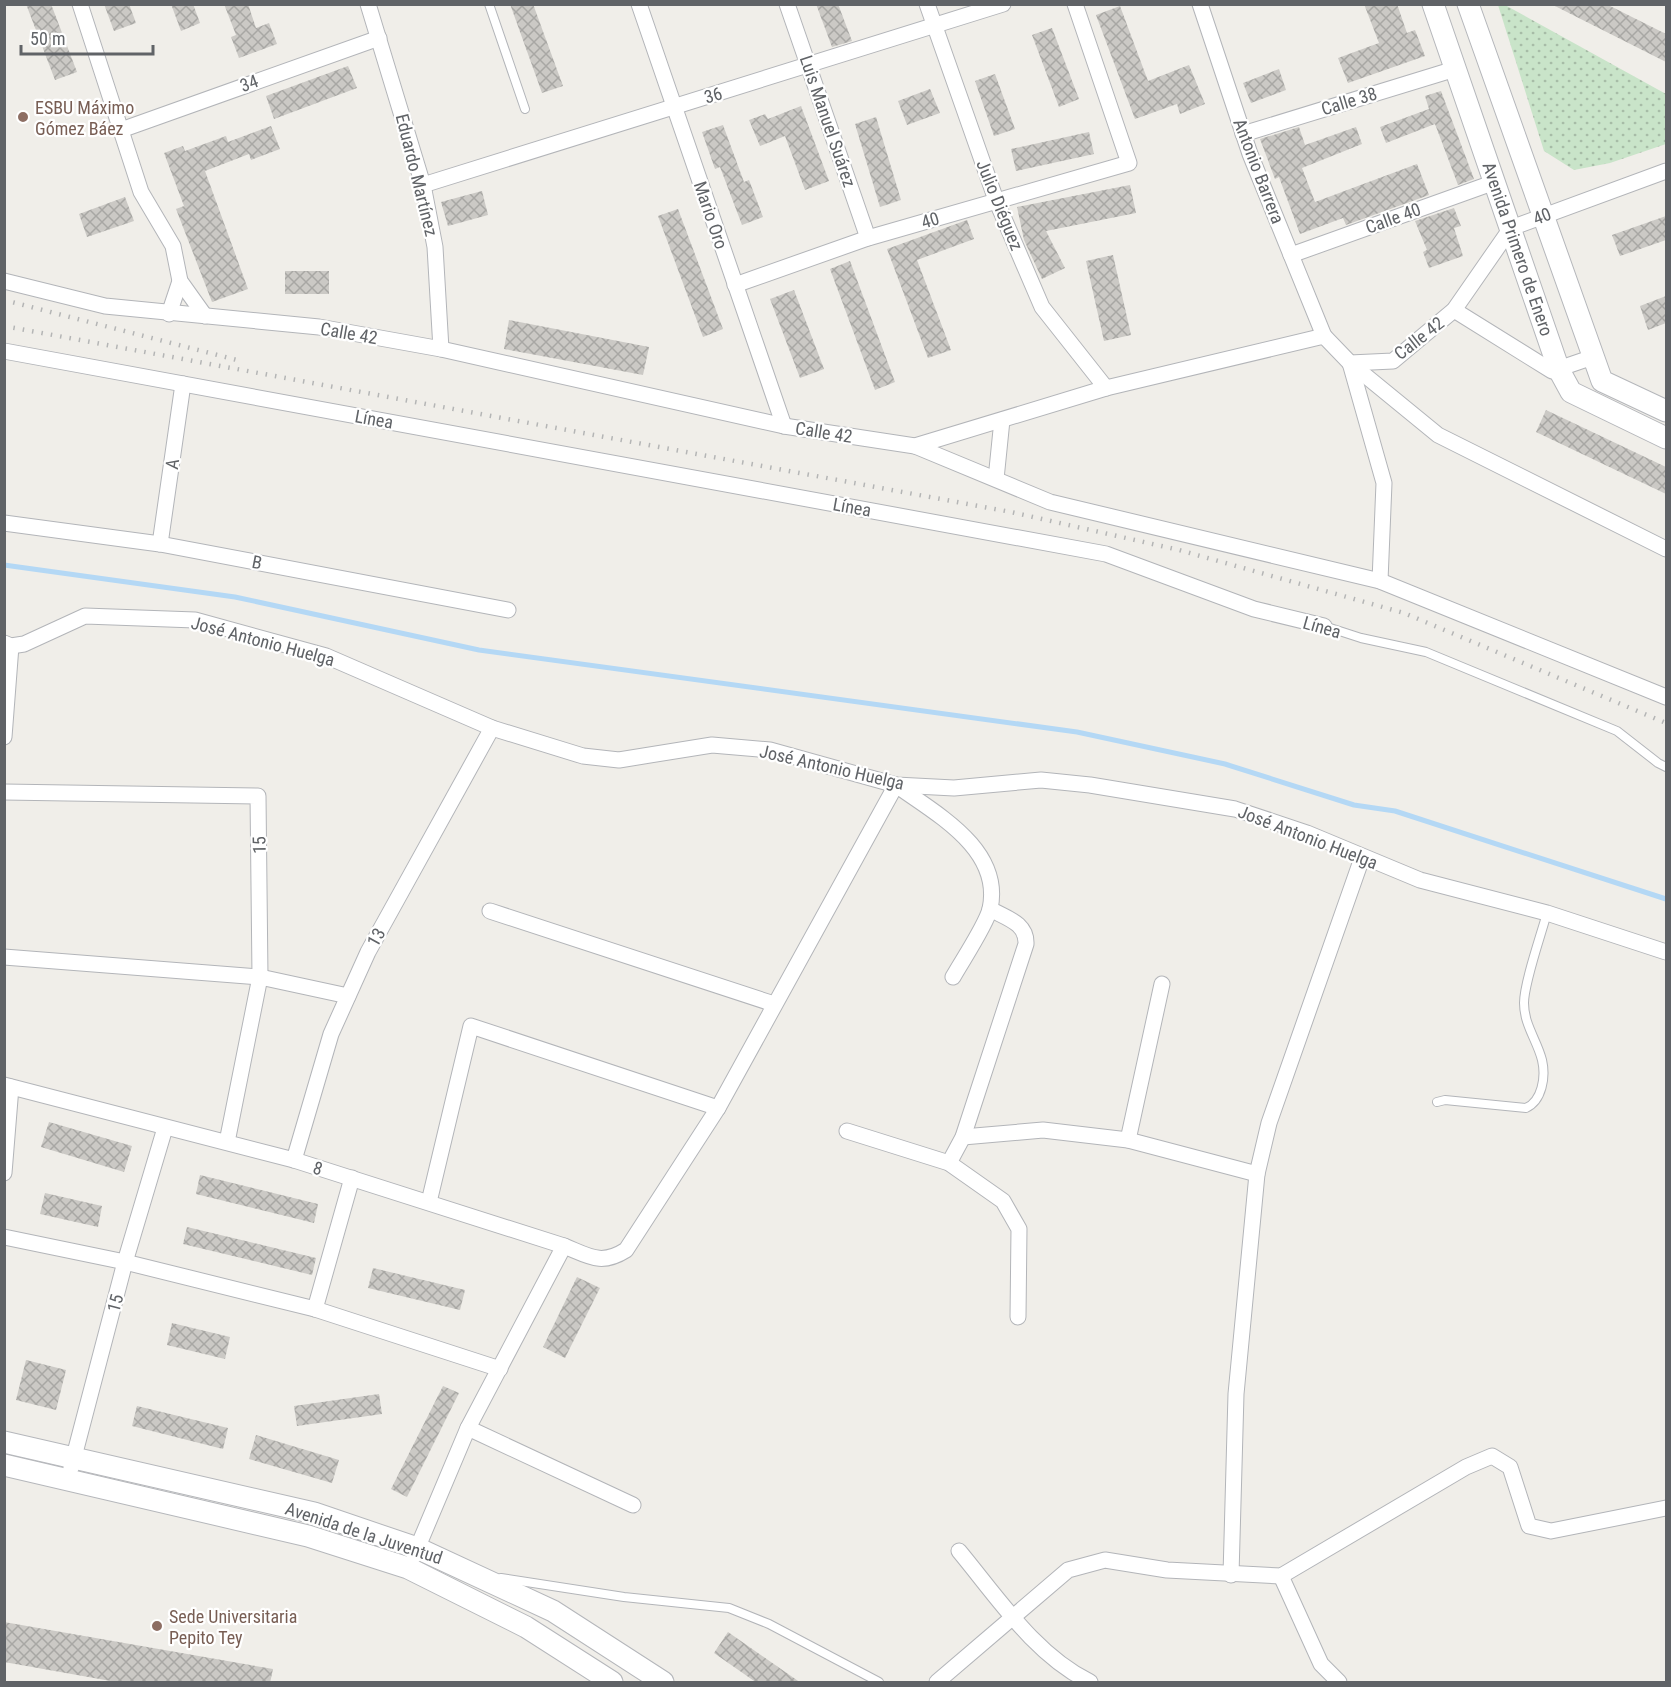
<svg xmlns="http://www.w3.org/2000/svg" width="1671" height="1687" viewBox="0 0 1671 1687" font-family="'Roboto Condensed',sans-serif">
<defs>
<pattern id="grass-dots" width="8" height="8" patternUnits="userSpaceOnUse" patternTransform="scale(1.5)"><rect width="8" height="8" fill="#c9e4c9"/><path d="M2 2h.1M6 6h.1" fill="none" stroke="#a7bca7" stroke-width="1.8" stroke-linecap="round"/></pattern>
<pattern id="building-cross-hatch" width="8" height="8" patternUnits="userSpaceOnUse" patternTransform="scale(1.5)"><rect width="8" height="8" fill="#cbc9c5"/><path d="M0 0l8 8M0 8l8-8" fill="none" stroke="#a8a7a4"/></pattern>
</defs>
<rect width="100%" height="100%" fill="#f0eee9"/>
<polygon fill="url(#grass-dots)" points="1498,5 1505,5 1666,94 1666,144 1610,163 1574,170 1544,151"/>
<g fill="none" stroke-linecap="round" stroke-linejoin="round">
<polyline stroke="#b4d8f5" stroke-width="5" points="4,565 235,597 479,650 1077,732 1225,764 1354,805 1395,811 1666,899"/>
</g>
<g fill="url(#building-cross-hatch)">
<polygon points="26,4 51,4 77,72 55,80"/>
<polygon points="104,4 129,4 136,23 114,31"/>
<polygon points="171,4 193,4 200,23 181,31"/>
<polygon points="224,4 248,4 256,28 269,23 277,44 239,58 231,37 236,35"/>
<polygon points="510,4 533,4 563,86 542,93"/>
<polygon points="816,4 838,4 852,41 832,47"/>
<polygon points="1364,4 1397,4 1407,33 1415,30 1425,56 1348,83 1338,58 1379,43"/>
<polygon points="1551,4 1606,4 1666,34 1666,62"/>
<polygon points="1120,6 1148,81 1189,65 1205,104 1180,114 1177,104 1135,119 1096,15"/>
<polygon points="1052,28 1079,99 1059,107 1032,35"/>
<polygon points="348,66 357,88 274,119 266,96"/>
<polygon points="1279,69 1286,90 1251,103 1243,83"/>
<polygon points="995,74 1015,129 994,136 975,81"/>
<polygon points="930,89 940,113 907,125 898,101"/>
<polygon points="1441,91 1474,179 1458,185 1435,124 1386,143 1380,127 1429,109 1425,96"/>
<polygon points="801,106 829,181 805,190 785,136 760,146 749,120 765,114 768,119"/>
<polygon points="876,117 901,200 880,207 855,124"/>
<polygon points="723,125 744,182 749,180 763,217 742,225 720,167 715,169 702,132"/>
<polygon points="271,126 280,149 251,160 249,154 205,171 248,289 212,302 176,209 184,206 164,153 183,146 185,151 226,136 228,142"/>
<polygon points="1299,127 1305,145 1356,127 1362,144 1302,168 1315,202 1417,164 1429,195 1346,225 1343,218 1300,234 1279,177 1275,179 1260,139"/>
<polygon points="1089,132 1094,154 1016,171 1011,149"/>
<polygon points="1130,185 1136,213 1046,231 1065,268 1042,279 1024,240 1017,207"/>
<polygon points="482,191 488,215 448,226 441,202"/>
<polygon points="125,197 134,221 87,237 79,214"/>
<polygon points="1454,208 1461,226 1454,228 1463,256 1429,268 1423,252 1427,250 1415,221"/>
<polygon points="678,209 723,329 703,337 658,216"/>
<polygon points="1666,216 1666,240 1620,256 1612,235"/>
<polygon points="967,220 974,239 917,260 951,350 928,358 887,249"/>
<polygon points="1113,255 1131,335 1104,341 1086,261"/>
<polygon points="850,261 895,382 875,390 830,269"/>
<rect x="285" y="271" width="44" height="23"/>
<polygon points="794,290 824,369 800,378 770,299"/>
<polygon points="1666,296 1666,323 1648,330 1640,306"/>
<polygon points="509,320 649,347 643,375 504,349"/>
<polygon points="1546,410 1666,467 1666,494 1536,432"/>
<polygon points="49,1122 132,1146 124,1172 41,1147"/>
<polygon points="200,1175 318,1204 314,1223 196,1194"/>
<polygon points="45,1193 102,1206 98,1227 40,1214"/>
<polygon points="187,1227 316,1258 312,1275 183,1244"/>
<polygon points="373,1268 465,1290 460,1310 368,1288"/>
<polygon points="577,1277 600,1288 565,1358 543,1347"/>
<polygon points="172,1323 230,1337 225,1359 167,1345"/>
<polygon points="26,1360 66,1370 56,1410 16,1400"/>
<polygon points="443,1386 459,1393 407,1497 391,1489"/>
<polygon points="379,1394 382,1414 297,1426 294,1406"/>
<polygon points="137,1406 228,1428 223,1449 132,1426"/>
<polygon points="256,1435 339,1460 332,1483 249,1459"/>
<polygon points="4,1622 273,1669 270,1683 122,1683 4,1662"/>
<polygon points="728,1632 801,1683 757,1683 714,1653"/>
</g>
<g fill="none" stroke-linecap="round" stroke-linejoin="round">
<g stroke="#b3b5b9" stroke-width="10">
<g id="lane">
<polyline points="489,4 525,109"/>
<polyline points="1324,626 1361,638 1426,652 1617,731 1658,763 1666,767"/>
<path d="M1437,1102L1445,1100L1526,1108C1542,1101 1546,1077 1542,1060C1537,1040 1524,1025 1524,1003C1524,983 1541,935 1547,913"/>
<polyline points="501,1578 624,1597 729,1608 769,1624 879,1682"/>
</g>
</g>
<g stroke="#b3b5b9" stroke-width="17">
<g id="street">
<polyline points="80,4 141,192 173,246 180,281 205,316"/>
<polyline points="368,4 423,185 435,247 441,349"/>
<polyline points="639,4 784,426"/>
<polyline points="787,4 868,238"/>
<polyline points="927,4 996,200 1042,307 1106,388"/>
<polyline points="1200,4 1250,154 1324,336"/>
<polyline points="121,130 379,38"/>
<polyline points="1243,134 1455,69"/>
<polyline points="423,185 1003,4"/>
<polyline points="1291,255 1495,182"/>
<polyline points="4,281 105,306 319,327 441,349 784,426 915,446 1106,388 1324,336 1350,363 1393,361 1454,310 1511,228 1666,171"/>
<polyline points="735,285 868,238 1129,163 1075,4"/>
<polyline points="1454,310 1552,371 1593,357"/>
<polyline points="169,314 180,281"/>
<polyline points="4,351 1106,554 1254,609 1324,626"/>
<polyline points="1350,363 1438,435 1666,549"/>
<polyline points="1350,363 1384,483 1380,581"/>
<polyline points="915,446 1050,502 1380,581 1666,697"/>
<polyline points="996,479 1002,420"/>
<polyline points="4,523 160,544 508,610"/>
<polyline points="160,544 183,384"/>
<polyline points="4,643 11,646 24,644 85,616 195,620 326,656 492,728 583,756 619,760 712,745 770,750 896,785 954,788 1041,780 1090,785 1235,809 1307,833 1420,880 1547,913 1666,952"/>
<polyline points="4,737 11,646"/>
<polyline points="4,792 258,796 260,977 227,1142"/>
<polyline points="490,911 774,1004"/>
<polyline points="4,957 260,977 348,996"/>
<path d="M4,1085L294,1160L564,1246C589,1256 601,1266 626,1250L718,1108L896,785C936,814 1003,849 990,909C986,925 962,961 953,977"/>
<polyline points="847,1131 949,1163 1003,1201 1019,1229 1018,1317"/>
<polyline points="963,1137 1043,1130 1128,1140 1257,1174"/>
<polyline points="1128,1140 1162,984"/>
<polyline points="294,1160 331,1034 368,952 492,728"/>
<path d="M949,1163L963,1137L1026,944C1027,923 1006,918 990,909"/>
<polyline points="4,1173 11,1087"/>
<polyline points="429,1202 471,1026 718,1108"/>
<polyline points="4,1237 125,1262 315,1309 500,1369"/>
<polyline points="315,1309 352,1178"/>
<polyline points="468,1428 633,1505"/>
<polyline points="71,1468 125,1262 165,1128"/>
<path d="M959,1551C998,1598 1035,1655 1090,1682"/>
<polyline points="414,1556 468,1428 564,1246"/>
<polyline points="1231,1575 1236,1394 1257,1174 1269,1123 1362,858"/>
<polyline points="1281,1576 1321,1664 1339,1682"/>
<polyline points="937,1682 1068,1570 1105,1560 1167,1570 1281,1576 1466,1467 1492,1456 1510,1467 1529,1526 1551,1531 1666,1508"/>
</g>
</g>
<g stroke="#b5b7bb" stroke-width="23">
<g id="secondary">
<polyline points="1433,4 1559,370 1571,392 1666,438"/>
<polyline points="1468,4 1602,381 1666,411"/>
<polyline points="4,1442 314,1513 417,1548 553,1611 663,1682"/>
<polyline points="4,1465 308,1536 408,1568 526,1627 612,1682"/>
</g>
</g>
<use href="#lane" stroke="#fff" stroke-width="8"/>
<use href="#street" stroke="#fff" stroke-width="15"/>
<use href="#secondary" stroke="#fff" stroke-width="21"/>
<g stroke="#b4b5b5" stroke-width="4.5" stroke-dasharray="1.5 8" stroke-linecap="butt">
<polyline points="4,300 237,360"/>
<polyline points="4,326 1011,512 1179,550 1404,613 1666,723"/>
</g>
</g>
<g fill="#8d6e63" stroke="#fff" stroke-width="2">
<circle cx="23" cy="117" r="6"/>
<circle cx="157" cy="1626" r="6"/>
</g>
<g text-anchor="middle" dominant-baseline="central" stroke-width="4.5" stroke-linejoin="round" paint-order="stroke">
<g font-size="18" fill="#606367" stroke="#fff">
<text transform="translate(249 83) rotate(-20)">34</text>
<text transform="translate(713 95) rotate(-17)">36</text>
<text transform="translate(1349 101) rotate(-17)">Calle 38</text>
<text transform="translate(828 121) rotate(71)">Luis Manuel Suárez</text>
<text transform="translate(1259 171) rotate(69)">Antonio Barrera</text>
<text transform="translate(417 175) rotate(76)">Eduardo Martínez</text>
<text transform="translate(1000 205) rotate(68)">Julio Diéguez</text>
<text transform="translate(711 215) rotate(71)">Mario Oro</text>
<text transform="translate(1542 216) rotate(-21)">40</text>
<text transform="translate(1393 218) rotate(-20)">Calle 40</text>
<text transform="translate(930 220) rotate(-17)">40</text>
<text transform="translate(1518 249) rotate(71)">Avenida Primero de Enero</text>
<text transform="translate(349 333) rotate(10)">Calle 42</text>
<text transform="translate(1419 338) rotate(-38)">Calle 42</text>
<text transform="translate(374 419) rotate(10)">Línea</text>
<text transform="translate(824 432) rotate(9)">Calle 42</text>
<text transform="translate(172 464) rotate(-82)">A</text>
<text transform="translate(852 507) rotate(10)">Línea</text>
<text transform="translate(257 562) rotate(11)">B</text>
<text transform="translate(1322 627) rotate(16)">Línea</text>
<text transform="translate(263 641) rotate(15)">José Antonio Huelga</text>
<text transform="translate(832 767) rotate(13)">José Antonio Huelga</text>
<text transform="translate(1308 837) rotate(21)">José Antonio Huelga</text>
<text transform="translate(259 845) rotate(-91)">15</text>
<text transform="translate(376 937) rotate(-61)">13</text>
<text transform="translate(318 1168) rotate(17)">8</text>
<text transform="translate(115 1303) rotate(-75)">15</text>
<text transform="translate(364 1533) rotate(18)">Avenida de la Juventud</text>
</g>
<g font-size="18" fill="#785e54" stroke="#fff" text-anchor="start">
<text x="35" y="107">ESBU Máximo<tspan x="35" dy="21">Gómez Báez</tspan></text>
<text x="169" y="1616">Sede Universitaria<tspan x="169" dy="21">Pepito Tey</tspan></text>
</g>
</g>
<rect width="1671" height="1687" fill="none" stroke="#606367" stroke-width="12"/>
<path d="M21 45v9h132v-9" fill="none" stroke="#606367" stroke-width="3"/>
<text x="30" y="45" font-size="18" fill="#606367" stroke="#ffffff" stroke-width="4.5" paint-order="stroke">50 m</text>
</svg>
